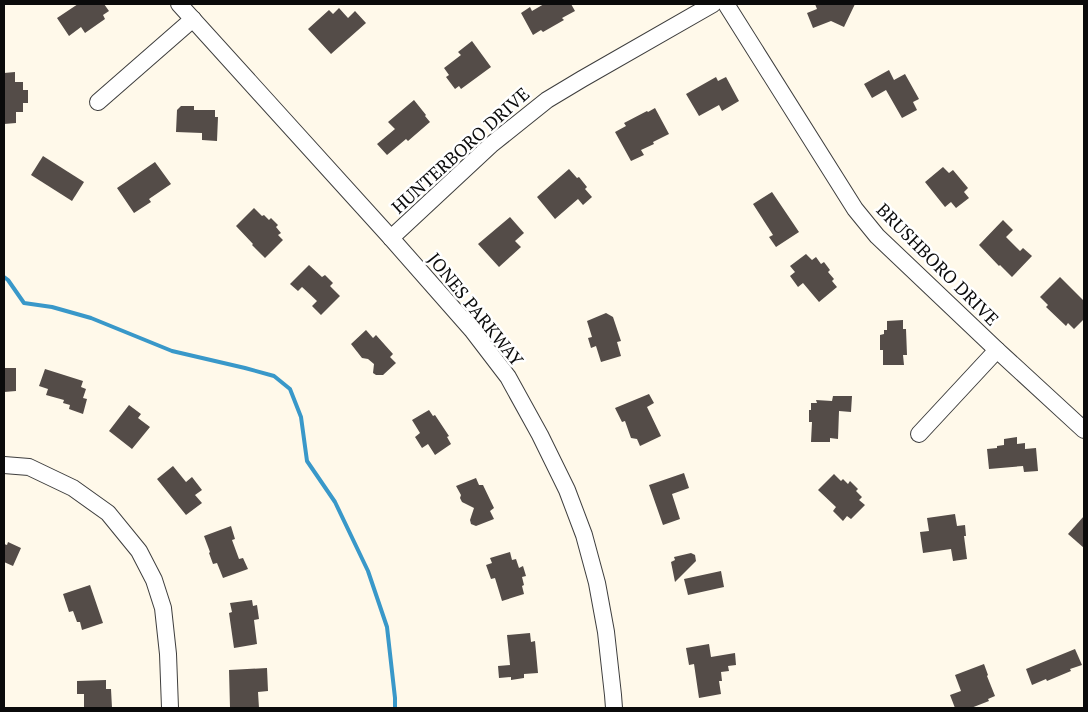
<svg xmlns="http://www.w3.org/2000/svg" width="1088" height="712" viewBox="0 0 1088 712" font-family="'PT Serif',serif">
<rect width="100%" height="100%" fill="#fff9ea"/>
<g fill="none" stroke-linecap="round" stroke-linejoin="round">
<polyline stroke="#3998c9" stroke-width="4" points="4,277 8,280 24,303 52,307 91,318 172,351 245,368 274,376 290,389 301,417 307,461 335,502 368,571 387,627 395,698 395,708"/>
</g>
<g fill="#544c48">
<polygon points="78,4 104,4 109,11 103,15 105,19 85,33 81,27 69,36 57,18"/>
<polygon points="544,4 571,4 575,11 562,18 564,20 543,32 541,30 533,35 521,13 530,7 532,11"/>
<polygon points="815,4 855,4 844,27 831,21 813,28 807,13 817,9"/>
<polygon points="339,8 348,18 355,11 366,23 331,54 308,29 329,10 333,14"/>
<polygon points="472,41 491,67 461,89 459,86 455,89 446,77 449,75 444,68 461,55 458,52"/>
<polygon points="889,70 894,80 905,74 919,99 913,102 917,110 902,118 886,90 872,98 864,84"/>
<polygon points="15,72 15,82 23,82 23,90 28,90 28,103 23,103 23,112 16,112 16,123 4,124 4,73"/>
<polygon points="716,77 718,81 726,77 739,101 722,111 719,105 699,116 686,94"/>
<polygon points="414,100 426,115 425,116 430,122 408,141 406,139 387,155 377,144 395,129 388,122"/>
<polygon points="181,106 194,106 194,110 215,110 215,117 218,117 217,141 202,140 202,133 176,132 177,110"/>
<polygon points="655,108 669,134 653,142 654,144 641,150 644,155 631,161 615,132 626,126 624,123 647,111 648,112"/>
<polygon points="43,156 84,182 72,201 31,175"/>
<polygon points="155,162 171,184 149,199 151,202 134,213 117,188"/>
<polygon points="943,167 949,173 953,170 968,188 964,192 969,198 956,208 951,202 945,207 925,182"/>
<polygon points="569,169 577,178 579,177 587,187 585,189 592,197 583,205 578,199 555,219 537,197"/>
<polygon points="772,192 799,232 776,247 769,237 773,235 753,204"/>
<polygon points="254,208 262,216 264,215 269,220 271,218 278,225 276,227 281,233 278,235 283,240 265,258 252,245 253,244 236,226"/>
<polygon points="510,217 524,233 515,241 521,247 499,267 478,244"/>
<polygon points="1003,220 1013,230 1006,237 1020,251 1023,248 1032,256 1012,277 1000,265 999,266 979,245"/>
<polygon points="806,254 812,260 816,257 821,264 824,262 830,270 828,272 834,279 832,281 837,287 819,302 803,283 798,287 790,276 795,272 790,266"/>
<polygon points="309,265 322,277 325,275 333,283 330,286 340,296 321,315 312,306 317,301 302,287 298,291 290,284"/>
<polygon points="1060,277 1084,301 1084,319 1074,329 1068,323 1066,326 1046,307 1048,305 1040,297"/>
<polygon points="606,313 613,317 621,341 617,342 621,356 601,362 596,346 591,348 588,338 592,337 587,321"/>
<polygon points="903,320 903,329 906,329 907,355 903,355 904,365 883,365 883,350 880,350 880,335 884,334 884,330 887,330 887,321"/>
<polygon points="366,330 373,338 376,335 393,354 390,357 396,363 383,375 376,375 373,373 374,364 368,359 362,358 351,344"/>
<polygon points="4,368 16,368 16,391 4,392"/>
<polygon points="45,369 83,381 81,387 86,389 83,398 87,399 83,414 69,409 70,405 63,403 64,400 46,395 48,389 39,386"/>
<polygon points="649,394 654,403 647,407 661,436 640,446 637,439 631,438 625,421 622,422 615,408"/>
<polygon points="833,396 852,396 851,412 839,411 838,439 830,438 830,442 811,442 812,422 809,422 809,410 811,410 811,403 817,403 816,400 832,401"/>
<polygon points="129,405 141,414 138,418 150,427 132,449 109,431"/>
<polygon points="429,410 433,416 435,415 449,436 447,437 451,444 435,455 428,444 422,448 415,437 420,433 412,420"/>
<polygon points="1017,437 1017,444 1025,443 1025,449 1036,448 1038,471 1024,472 1023,466 989,469 987,449 997,448 997,446 1004,445 1004,439"/>
<polygon points="173,466 186,482 192,477 202,490 195,495 202,503 186,515 157,479"/>
<polygon points="684,473 689,488 672,494 680,519 663,525 649,485"/>
<polygon points="834,474 841,481 843,479 848,484 850,481 858,489 856,491 862,497 859,500 865,505 851,519 847,516 843,521 833,511 836,507 818,490"/>
<polygon points="476,478 479,485 483,485 494,508 490,511 494,519 476,526 471,524 470,520 474,508 462,502 460,498 461,495 456,486"/>
<polygon points="955,514 957,526 965,525 966,536 964,536 967,559 953,561 951,549 923,553 920,532 929,531 927,518"/>
<polygon points="1084,516 1084,548 1068,534"/>
<polygon points="231,526 235,539 232,540 239,559 243,558 248,569 223,578 217,563 213,564 209,553 210,552 204,536"/>
<polygon points="8,542 21,548 13,566 4,562 4,544 7,545"/>
<polygon points="510,552 512,560 516,559 519,568 523,566 526,576 522,577 524,585 522,586 524,594 502,601 495,578 491,579 486,565 492,563 490,558"/>
<polygon points="691,553 695,555 696,561 675,582 671,562 675,560 674,557"/>
<polygon points="721,571 724,587 688,595 684,579"/>
<polygon points="90,585 103,623 82,630 80,622 77,622 73,611 69,612 63,594"/>
<polygon points="252,600 253,606 257,605 259,619 254,620 257,644 234,648 229,613 232,612 230,603"/>
<polygon points="530,633 531,642 535,641 538,673 524,674 524,678 511,680 511,677 499,678 498,666 510,665 507,635"/>
<polygon points="709,644 711,657 735,653 736,665 728,666 729,671 721,672 722,681 719,681 721,694 699,698 694,664 689,665 686,648"/>
<polygon points="1075,649 1082,665 1070,669 1071,671 1047,681 1046,679 1032,685 1026,669"/>
<polygon points="984,664 988,675 987,676 995,696 988,699 989,701 971,708 955,708 950,695 961,691 955,675"/>
<polygon points="267,668 268,691 258,692 259,708 230,708 229,670"/>
<polygon points="106,680 106,689 111,689 112,708 84,708 84,694 77,694 77,681"/>
</g>
<g fill="none" stroke-linecap="round" stroke-linejoin="round">
<g stroke="#3e3e3e" stroke-width="18">
<g id="minor">
<polyline points="179,4 391,238 472,330 508,377 540,435 567,490 584,535 597,583 606,632 613,695 614,708"/>
<polyline points="726,4 855,209 877,236 997,350 1084,430"/>
<polyline points="98,102 193,19"/>
<polyline points="391,238 492,144 547,100 582,79 713,4"/>
<polyline points="919,434 997,350"/>
<polyline points="4,465 29,467 73,488 108,513 139,551 154,580 163,608 168,654 170,708"/>
</g>
</g>
<use href="#minor" stroke="#fff" stroke-width="16"/>
</g>
<g text-anchor="middle" dominant-baseline="central" stroke-width="5" stroke-linejoin="round" paint-order="stroke">
<g font-size="18" fill="#0b0b0b" stroke="#fff">
<text transform="translate(460 150) rotate(-42)">HUNTERBORO DRIVE</text>
<text transform="translate(938 264) rotate(45)">BRUSHBORO DRIVE</text>
<text transform="translate(476 309) rotate(51)">JONES PARKWAY</text>
</g>
</g>
<rect width="1088" height="712" fill="none" stroke="#0b0b0b" stroke-width="10"/>
</svg>
